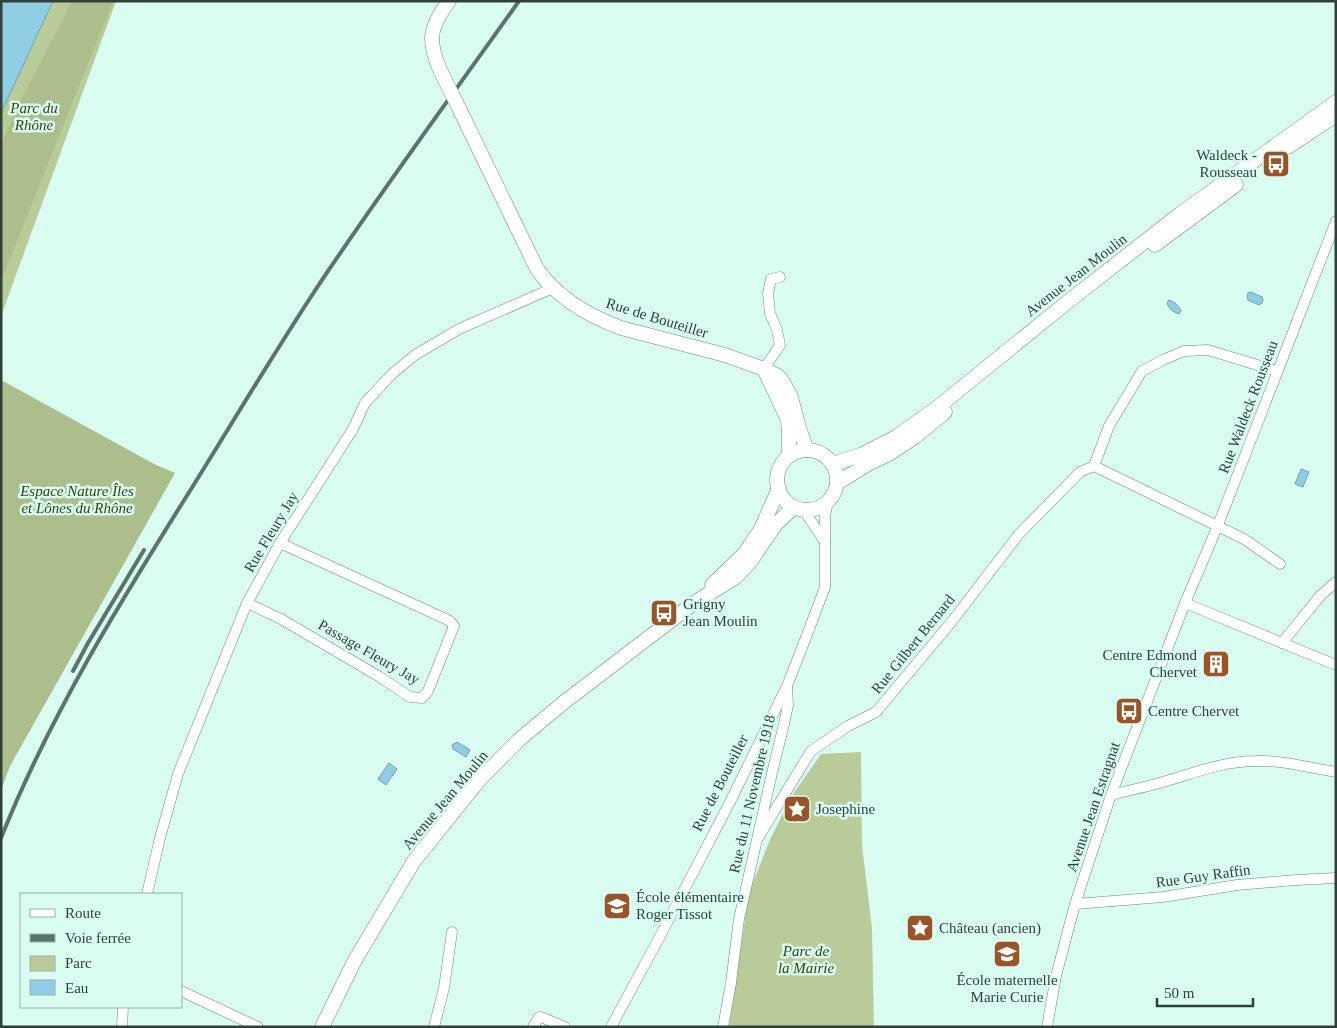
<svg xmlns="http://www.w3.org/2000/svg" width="1337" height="1028" viewBox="0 0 1337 1028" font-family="Georgia,serif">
<rect width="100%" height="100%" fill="#d9fdf1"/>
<g fill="#b8cb99">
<polygon points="1,1 116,1 1,316"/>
<polygon points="861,752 862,846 872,928 874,1027 729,1027 749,892 769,842 791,797 821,754"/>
</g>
<g fill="#abbe8c">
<polygon points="72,1 113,1 1,281 1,145 18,106"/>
<polygon points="1,380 156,465 175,473 10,766 1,790"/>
</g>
<g fill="#8fcde4" stroke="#73a3b2">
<polygon points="1,1 53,1 1,113"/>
<polygon points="1251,292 1262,297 1263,300 1262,303 1259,305 1248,300 1247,297 1248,293"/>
<path d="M1169,300C1175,302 1179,306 1181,311L1179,314C1173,312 1169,309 1167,303Z"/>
<polygon points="1301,469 1309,472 1303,487 1295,484"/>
<polygon points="457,742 470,750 466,757 453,749 452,745"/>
<polygon points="389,763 397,769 386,785 378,779"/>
</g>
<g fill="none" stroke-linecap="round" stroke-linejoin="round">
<g stroke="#68897f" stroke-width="11">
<g id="street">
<polyline points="764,369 780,345 777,330 770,313 768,293 771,279 780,277"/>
<polyline points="1094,466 1244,539 1280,564"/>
<polyline points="803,509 825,542"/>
<polyline points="247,603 281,619 380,677 410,697 422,698 428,691 454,626 450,621 280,543"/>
<polyline points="1185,603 1336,665"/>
<polyline points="1282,643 1320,596 1336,582"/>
<path d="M1111,795C1126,791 1141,788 1156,784C1189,775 1221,761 1256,761C1283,760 1309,768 1336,772"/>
<polyline points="758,838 811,751 848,726 876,712 953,620 1019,534 1080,472 1094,466 1109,426 1142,371 1163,360 1184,351 1208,350 1277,371"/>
<polyline points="147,894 160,838 178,774 247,603 280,543 353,429 365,403 392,374 415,355 459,329 553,288"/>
<polyline points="1075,904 1163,897 1237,885 1296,880 1336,878"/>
<polyline points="181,991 258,1027"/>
<polyline points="122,1027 123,1007"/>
<polyline points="434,1027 444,988 452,932"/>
<polyline points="533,1027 539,1017 541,1017 565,1027"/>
<polyline points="611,1027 658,940 730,802 787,686 810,627 825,587 825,516 828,501"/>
<polyline points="723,1027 731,983 739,919 772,773 784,724 788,705 787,687"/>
<polyline points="1047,1027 1056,976 1075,904 1111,795 1185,603 1218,525 1336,221"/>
</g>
</g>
<g stroke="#68897f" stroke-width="15">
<g id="secondary">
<path d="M441,72C427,41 429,28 449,1"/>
<path d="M456,102L537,269C557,298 589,316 621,328L725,355L764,369L778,376L783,382L791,397L799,428L807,450"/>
<polyline points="1288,147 1336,115"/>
<polyline points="1155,245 1236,185"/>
<polyline points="764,369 788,420 789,433 789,456"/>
<circle cx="807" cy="480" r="30"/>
<polyline points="833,464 863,454 896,437 938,407 1065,304 1180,214 1336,102"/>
<polyline points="837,483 868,464 889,454 915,437 945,412"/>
<polyline points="712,585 745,553 761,529 779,488"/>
<polyline points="322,1027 355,960 414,861 480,779 520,739 563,703 694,603 736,577 750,562 776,524 794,507"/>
</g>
</g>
<use href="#street" stroke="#fff" stroke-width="10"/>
<use href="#secondary" stroke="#fff" stroke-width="14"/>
<g stroke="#5e726c" stroke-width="4">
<polyline points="73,671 88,643 144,550"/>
<path d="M1,838C51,713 122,599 193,486C234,420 274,353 316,289C381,191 451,97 519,1"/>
</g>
<g stroke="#68897f" stroke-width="15" stroke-linecap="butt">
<polyline id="secondary-bridge" points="441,72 456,102"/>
</g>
<use href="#secondary-bridge" stroke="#fff" stroke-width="14"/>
</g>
<defs>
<g id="bus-square" transform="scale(1.4375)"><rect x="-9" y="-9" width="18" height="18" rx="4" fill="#995427" stroke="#d9fdf1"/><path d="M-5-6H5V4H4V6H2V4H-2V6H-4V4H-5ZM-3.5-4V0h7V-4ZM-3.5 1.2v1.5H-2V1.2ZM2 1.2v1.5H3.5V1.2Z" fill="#fff"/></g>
<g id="building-square" transform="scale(1.4375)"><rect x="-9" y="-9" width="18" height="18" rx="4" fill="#995427" stroke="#d9fdf1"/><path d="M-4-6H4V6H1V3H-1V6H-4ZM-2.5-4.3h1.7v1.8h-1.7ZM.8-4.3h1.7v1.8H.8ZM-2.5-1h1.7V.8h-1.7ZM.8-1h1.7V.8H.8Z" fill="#fff"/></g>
<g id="sight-square" transform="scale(1.4375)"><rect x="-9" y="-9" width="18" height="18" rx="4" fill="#995427" stroke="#d9fdf1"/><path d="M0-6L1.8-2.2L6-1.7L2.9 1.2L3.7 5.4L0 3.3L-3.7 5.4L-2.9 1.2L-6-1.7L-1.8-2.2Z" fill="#fff"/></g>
<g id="school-square" transform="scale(1.4375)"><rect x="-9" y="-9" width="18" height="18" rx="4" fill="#995427" stroke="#d9fdf1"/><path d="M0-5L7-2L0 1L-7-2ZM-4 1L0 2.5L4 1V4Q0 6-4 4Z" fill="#fff"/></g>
</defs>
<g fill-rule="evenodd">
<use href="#bus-square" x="1276" y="164"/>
<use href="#bus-square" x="664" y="613"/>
<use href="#building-square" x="1216" y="664"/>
<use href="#bus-square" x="1129" y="711"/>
<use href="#sight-square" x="797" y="809"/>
<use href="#school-square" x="617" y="906"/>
<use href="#sight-square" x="920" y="928"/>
<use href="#school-square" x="1007" y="954"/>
</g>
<g text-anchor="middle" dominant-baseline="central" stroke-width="5" stroke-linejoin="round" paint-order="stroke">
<g font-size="15" font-style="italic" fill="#33430b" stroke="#d9fdf1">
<text x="34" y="108">Parc du<tspan x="34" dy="17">Rhône</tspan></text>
<text x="77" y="491">Espace Nature Îles<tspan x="77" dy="17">et Lônes du Rhône</tspan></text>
<text x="806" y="951">Parc de<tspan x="806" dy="17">la Mairie</tspan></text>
</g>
<g font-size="15" fill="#32403c" stroke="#d9fdf1" text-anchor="start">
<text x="1257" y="155" text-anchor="end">Waldeck -<tspan x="1257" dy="17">Rousseau</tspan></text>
<text x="683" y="604">Grigny<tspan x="683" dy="17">Jean Moulin</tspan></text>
<text x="1197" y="655" text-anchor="end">Centre Edmond<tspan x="1197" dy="17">Chervet</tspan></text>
<text x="1148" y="711">Centre Chervet</text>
<text x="816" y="809">Josephine</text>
<text x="636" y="897">École élémentaire<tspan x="636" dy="17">Roger Tissot</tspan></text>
<text x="939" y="928">Château (ancien)</text>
<text x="1007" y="980" text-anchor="middle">École maternelle<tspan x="1007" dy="17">Marie Curie</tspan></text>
</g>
<g font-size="15" fill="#32403c" stroke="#d9fdf1">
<text transform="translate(1076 275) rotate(-38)">Avenue Jean Moulin</text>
<text transform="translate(657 318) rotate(17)">Rue de Bouteiller</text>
<text transform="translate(1248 407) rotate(-69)">Rue Waldeck Rousseau</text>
<text transform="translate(271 532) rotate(-59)">Rue Fleury Jay</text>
<text transform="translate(913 644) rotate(-51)">Rue Gilbert Bernard</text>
<text transform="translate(369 652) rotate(30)">Passage Fleury Jay</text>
<text transform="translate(720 783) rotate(-63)">Rue de Bouteiller</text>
<text transform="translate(752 794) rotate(-77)">Rue du 11 Novembre 1918</text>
<text transform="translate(445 800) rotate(-50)">Avenue Jean Moulin</text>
<text transform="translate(1093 807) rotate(-71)">Avenue Jean Estragnat</text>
<text transform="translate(1203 876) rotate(-8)">Rue Guy Raffin</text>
</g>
</g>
<rect width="1337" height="1028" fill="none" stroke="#32403c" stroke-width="5"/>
<rect x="20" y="893" width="162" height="115" fill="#d9fdf1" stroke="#96b1a9"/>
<rect x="30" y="909" width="25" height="8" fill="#ffffff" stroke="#96b1a9"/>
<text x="65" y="918" font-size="15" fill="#32403c">Route</text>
<rect x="30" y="934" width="25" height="8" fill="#5e726c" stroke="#96b1a9"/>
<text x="65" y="943" font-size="15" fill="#32403c">Voie ferrée</text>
<rect x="30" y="956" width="25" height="15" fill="#b8cb99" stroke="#96b1a9"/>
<text x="65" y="968" font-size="15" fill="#32403c">Parc</text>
<rect x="30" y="980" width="25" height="15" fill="#8fcde4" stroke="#96b1a9"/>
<text x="65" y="993" font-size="15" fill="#32403c">Eau</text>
<path d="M1157 998v8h96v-8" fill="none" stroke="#32403c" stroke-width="2.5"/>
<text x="1164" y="998" font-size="15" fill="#32403c" stroke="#d9fdf1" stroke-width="4" paint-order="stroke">50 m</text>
</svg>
